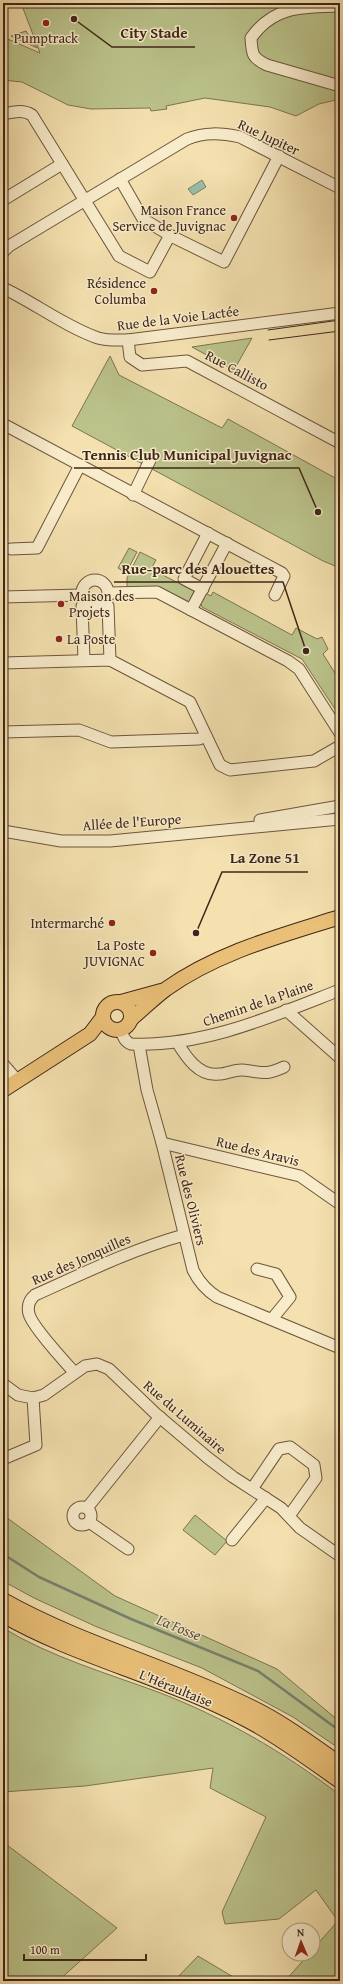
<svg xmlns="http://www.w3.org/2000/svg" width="343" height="1984" viewBox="0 0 343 1984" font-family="'Gentium Book Plus',serif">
<rect width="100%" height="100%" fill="#f4e1af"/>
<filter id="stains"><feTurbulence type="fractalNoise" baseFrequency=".005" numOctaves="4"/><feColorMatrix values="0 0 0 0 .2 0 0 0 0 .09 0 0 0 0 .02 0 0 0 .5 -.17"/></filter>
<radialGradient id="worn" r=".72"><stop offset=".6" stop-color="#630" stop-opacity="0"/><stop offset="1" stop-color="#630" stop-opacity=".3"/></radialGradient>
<g fill="#bbc38b" stroke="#7d7452">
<polygon points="21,3 340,3 340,99 319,104 296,116 270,107 205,98 166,106 167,109 151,111 150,108 91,109 68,105 22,82 3,80 3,37 40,53"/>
<polygon points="26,31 37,48 11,36"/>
<polygon points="252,338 234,370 192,347"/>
<polygon points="110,356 119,375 222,428 228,419 337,479 340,479 340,568 323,561 72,426"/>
<polygon points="129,548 137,552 126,573 118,568"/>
<polygon points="140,552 156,560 151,569 194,591 189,602 163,589 127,589 127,578"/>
<polygon points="213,592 290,634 292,635 296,628 317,639 322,637 328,649 323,654 340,681 340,710 337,712 302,659 202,607 200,602 205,593 211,596"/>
<polygon points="3,1515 115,1596 277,1669 340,1722 340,1749 293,1717 202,1668 97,1627 34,1598 3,1581"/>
<polygon points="195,1515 227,1541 215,1555 183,1530"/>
<path d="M3,1628C51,1657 106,1673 158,1692C225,1718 282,1751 340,1795V1981H285L309,1954H313V1949L338,1921L316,1890L279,1919L225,1924L222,1912L266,1817L210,1788L213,1768L85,1786L3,1792Z"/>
<polygon points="3,1842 117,1928 58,1981 3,1981"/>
<polygon points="198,1956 240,1981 174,1981"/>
</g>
<polygon fill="#9cbea9" stroke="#77816f" points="202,180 206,187 193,195 188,189"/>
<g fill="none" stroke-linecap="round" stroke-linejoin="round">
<polyline stroke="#77816f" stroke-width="2.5" points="3,1554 39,1577 131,1619 258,1671 340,1731"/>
<g stroke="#6c553e" stroke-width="13">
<g id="minor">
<path d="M340,6C304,7 274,5 251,38C252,54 252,58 267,65L340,86"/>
<path d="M3,114C13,112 23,109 32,115L119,256L150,272L170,235"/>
<polyline points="120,179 143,219 173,237 224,262 279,156"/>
<polyline points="3,200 62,164"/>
<path d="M3,252L9,246L187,139C205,132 221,133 240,137L340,188"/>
<path d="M3,288C35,303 64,326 98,338C108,341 118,340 128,340L340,313"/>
<polyline points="128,340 130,357 142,365 187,361 340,443"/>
<polyline points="3,424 282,573 284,576 275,595"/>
<polyline points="133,495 150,460"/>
<polyline points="11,549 37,548 80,465"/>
<circle cx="95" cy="593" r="13"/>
<polyline points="203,589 184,579 208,533"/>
<polyline points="108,593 157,592 288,661 299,669 340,733"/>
<polyline points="3,597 81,595"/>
<polyline points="105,602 108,606 110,660"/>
<polyline points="191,610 227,543"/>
<polyline points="84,660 82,606 85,602"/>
<polyline points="3,663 110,660 190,702 220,765 230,770 314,761 340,746"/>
<polyline points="3,732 79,730 111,742 199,739 206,736"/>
<polyline points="260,820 340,806"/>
<polyline points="3,831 61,841 110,841 340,819"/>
<polyline points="286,1010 340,1058"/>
<path d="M121,1030C123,1037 125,1042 131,1044C204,1047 273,1016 340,990"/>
<path d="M177,1042C186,1057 199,1077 219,1074C227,1074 235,1069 243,1070C263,1072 264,1076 284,1067"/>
<path d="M139,1045L147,1090L162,1143L193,1270C199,1282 206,1290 217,1297L340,1348"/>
<polyline points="3,1064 17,1080"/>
<polyline points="162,1143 300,1176 340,1204"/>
<polyline points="257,1269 276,1274 290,1297 272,1319"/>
<path d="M74,1372C64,1361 32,1326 29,1314C27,1306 29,1300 35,1295C84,1273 133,1249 184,1235"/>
<polyline points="3,1384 18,1395 33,1398 44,1395 85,1366 97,1364 109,1369 156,1414 208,1458 233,1477 281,1508 300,1528 340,1556"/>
<polyline points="3,1459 36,1445 33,1398"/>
<polyline points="252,1489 279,1449 290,1447 314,1465 316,1478 289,1516"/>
<circle cx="82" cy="1516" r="9"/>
<polyline points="87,1508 160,1417"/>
<polyline points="89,1522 128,1549"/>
<polyline points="232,1540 266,1498"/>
</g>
</g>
<g stroke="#3f2619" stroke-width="16">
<g id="major">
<circle cx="117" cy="1016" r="14"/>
<polyline points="121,1002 161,991"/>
<path d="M131,1019C143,1009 154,998 166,989C218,952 280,936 340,917"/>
<polyline points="3,1090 90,1034 103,1017"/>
</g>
</g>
<g stroke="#3f2619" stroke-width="18">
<g id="highway">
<path d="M3,1601C81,1645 170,1668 251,1708C282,1723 311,1745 340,1765"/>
<path d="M3,1614C55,1644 113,1662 168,1684C195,1694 223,1706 249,1720C281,1737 310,1759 340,1780"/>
</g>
</g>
<use href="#minor" stroke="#f8eccb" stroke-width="11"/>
<use href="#major" stroke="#eac078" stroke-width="14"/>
<use href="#highway" stroke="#eac078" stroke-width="16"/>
<g stroke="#3f2619" stroke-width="1">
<polyline points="268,330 340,320"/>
<polyline points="269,340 340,331"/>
</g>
</g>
<g fill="#8f2418" stroke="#f8eccb" stroke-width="1.5">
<circle cx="46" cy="23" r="4"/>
<circle cx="234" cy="218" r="4"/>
<circle cx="154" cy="291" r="4"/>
<circle cx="61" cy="604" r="4"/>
<circle cx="59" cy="639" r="4"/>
<circle cx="112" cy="923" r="4"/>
<circle cx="153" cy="953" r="4"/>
</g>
<g text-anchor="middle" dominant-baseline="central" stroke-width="3" stroke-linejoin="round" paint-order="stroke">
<g font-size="14" fill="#3f2619" stroke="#f8eccb" text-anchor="end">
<text x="46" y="38" text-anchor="middle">Pumptrack</text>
<text x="226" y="210">Maison France<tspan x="226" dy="16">Service de Juvignac</tspan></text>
<text x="146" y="283">Résidence<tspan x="146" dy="16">Columba</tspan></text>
<text x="69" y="596" text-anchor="start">Maison des<tspan x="69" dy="16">Projets</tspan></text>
<text x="67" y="639" text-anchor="start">La Poste</text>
<text x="104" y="923">Intermarché</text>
<text x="145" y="945">La Poste<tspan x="145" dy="16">JUVIGNAC</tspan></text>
</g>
<g font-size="14" fill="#3f2619" stroke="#f8eccb">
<text transform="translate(269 137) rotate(25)">Rue Jupiter</text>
<text transform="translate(178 318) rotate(-7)">Rue de la Voie Lactée</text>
<text transform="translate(237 370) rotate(28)">Rue Callisto</text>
<text transform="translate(132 822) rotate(-4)">Allée de l'Europe</text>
<text transform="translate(258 1003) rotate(-19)">Chemin de la Plaine</text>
<text transform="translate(258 1151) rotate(14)">Rue des Aravis</text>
<text transform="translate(191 1200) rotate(76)">Rue des Oliviers</text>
<text transform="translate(81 1259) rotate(-24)">Rue des Jonquilles</text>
<text transform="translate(185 1417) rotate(41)">Rue du Luminaire</text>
<text transform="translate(176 1688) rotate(22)">L'Héraultaise</text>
</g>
<g font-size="15" font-style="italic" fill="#564c3d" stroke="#f8eccb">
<text transform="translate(179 1627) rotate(22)">La Fosse</text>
</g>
</g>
<path fill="none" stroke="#3f2619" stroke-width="1.5" d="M74 19L112 47H195M318 512L299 468H74M306 651L283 582H114M196 933L222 872H308"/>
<g fill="#3f2619" stroke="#f8eccb" stroke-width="1.5">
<circle cx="74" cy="19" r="4"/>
<circle cx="318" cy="512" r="4"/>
<circle cx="306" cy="651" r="4"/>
<circle cx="196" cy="933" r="4"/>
</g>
<g font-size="15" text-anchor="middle" font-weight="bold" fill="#3f2619" stroke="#f8eccb" stroke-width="3" stroke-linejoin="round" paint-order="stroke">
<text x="154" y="38">City Stade</text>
<text x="187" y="460">Tennis Club Municipal Juvignac</text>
<text x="198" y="574">Rue-parc des Alouettes</text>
<text x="265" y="863">La Zone 51</text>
</g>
<rect width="343" height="1984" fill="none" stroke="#f4e1af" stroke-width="16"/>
<rect x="4" y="4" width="335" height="1976" fill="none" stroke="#3f2619" stroke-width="2"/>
<rect x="8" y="8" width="327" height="1968" fill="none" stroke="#3f2619"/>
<g transform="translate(301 1942) rotate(358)"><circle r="19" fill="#f8eccb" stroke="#ae9d84"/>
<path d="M0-3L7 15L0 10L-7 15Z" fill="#8f2418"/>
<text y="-6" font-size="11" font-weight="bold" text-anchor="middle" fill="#3f2619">N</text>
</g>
<path d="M24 1954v6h122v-6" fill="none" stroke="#3f2619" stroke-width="2"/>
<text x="30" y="1954" font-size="12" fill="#3f2619" stroke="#f8eccb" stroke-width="3" paint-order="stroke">100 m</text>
<rect width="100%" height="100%" filter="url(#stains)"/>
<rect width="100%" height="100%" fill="url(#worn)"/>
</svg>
